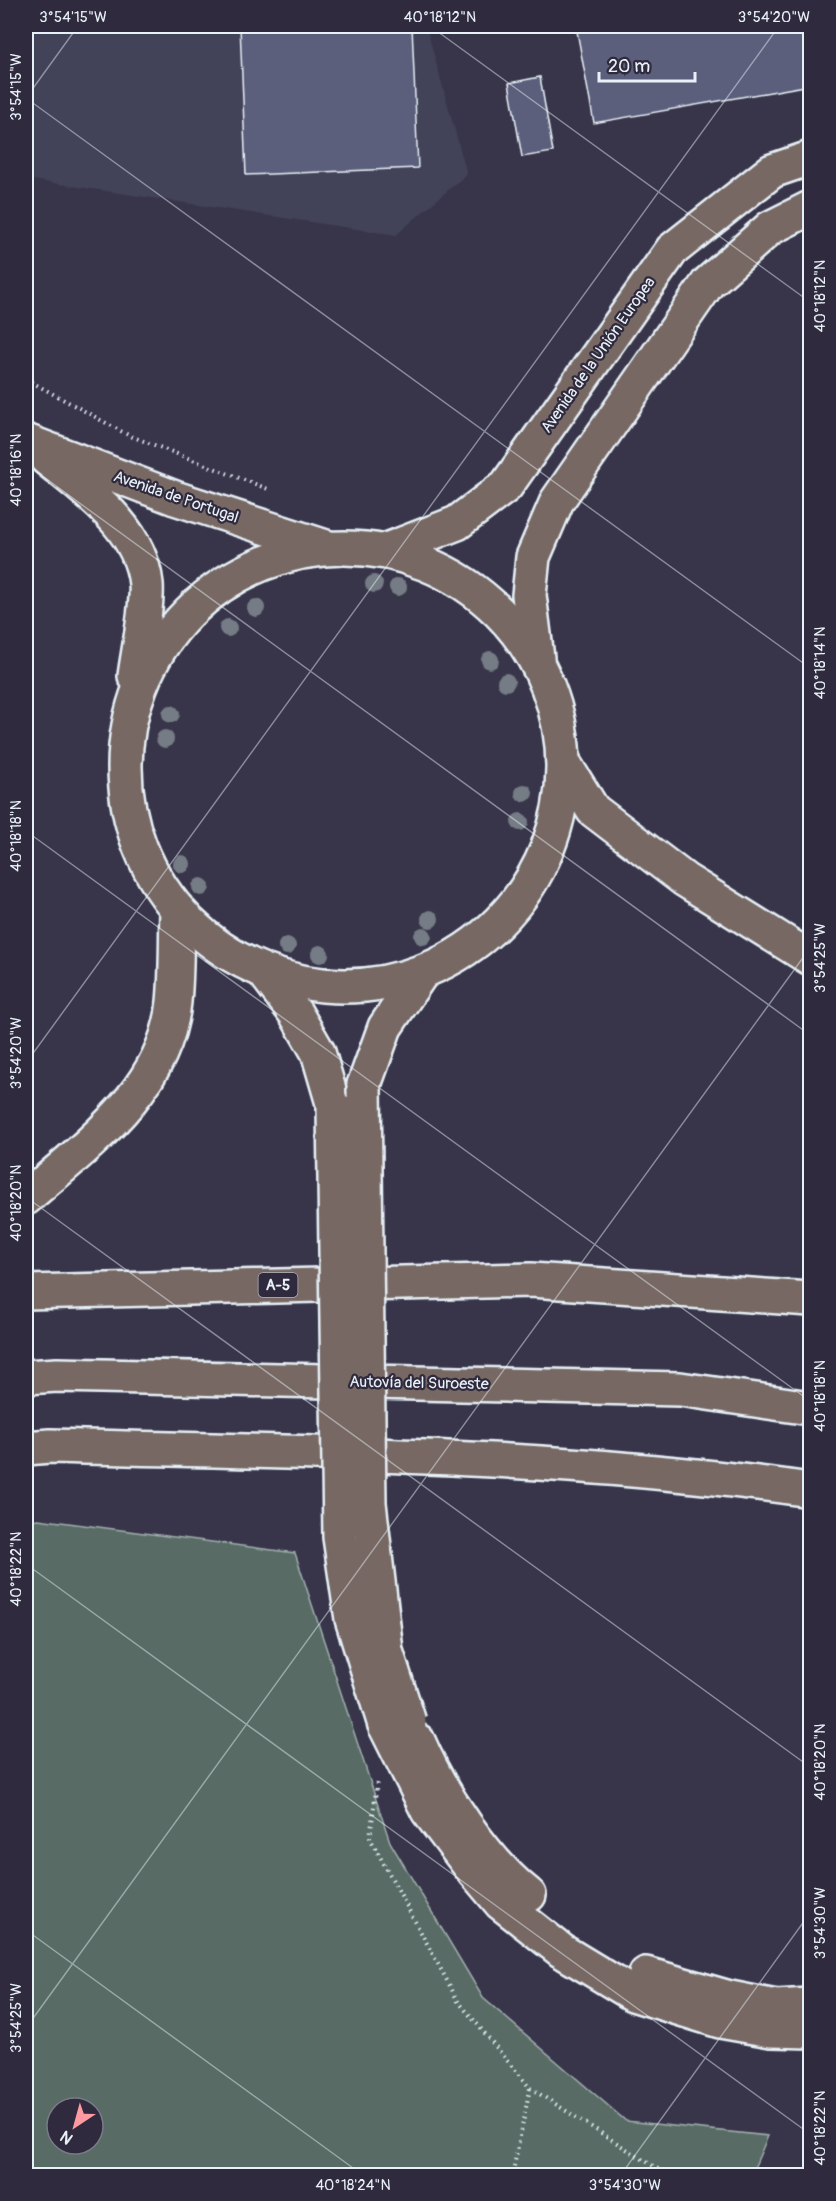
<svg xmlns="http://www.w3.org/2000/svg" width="836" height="2201" viewBox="0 0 836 2201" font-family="Pangolin,sans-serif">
<rect width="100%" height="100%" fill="#38354a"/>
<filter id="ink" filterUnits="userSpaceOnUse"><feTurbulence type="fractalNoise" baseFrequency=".0167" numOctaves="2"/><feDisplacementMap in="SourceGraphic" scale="12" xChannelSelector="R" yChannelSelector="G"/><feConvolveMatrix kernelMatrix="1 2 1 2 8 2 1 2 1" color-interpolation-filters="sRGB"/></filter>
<g filter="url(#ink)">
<polygon fill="#424259" points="26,26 426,26 467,174 396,235 26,179"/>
<path fill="#586c65" stroke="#a0aeae" stroke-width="1.5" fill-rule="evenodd" d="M38,1519L295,1553L390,1842L483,1998L626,2121L768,2136L751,2175H26V1521ZM57,2108H93V2144H57Z"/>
<g fill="#5b5f7c" stroke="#e8f1f8" stroke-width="1.5">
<polygon points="240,26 412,26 418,168 246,175"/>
<polygon points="576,26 810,26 810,85 594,123"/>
<polygon points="540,77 553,152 522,157 509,83"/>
</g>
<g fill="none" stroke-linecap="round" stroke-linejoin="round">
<g stroke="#e8f1f8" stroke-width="38">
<g id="major">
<polyline points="26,441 175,498 326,547"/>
<path d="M46,458C87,492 140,527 146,584C148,605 138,653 135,676"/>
<circle cx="344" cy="767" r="219"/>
<polyline points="387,550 457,523 506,486 672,250 772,171 810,158"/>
<polyline points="537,658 529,595 533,557 557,501 708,283 770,228 810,208"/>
</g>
</g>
<g stroke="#e8f1f8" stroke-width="38">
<g id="highway">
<polyline points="565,765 593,810 685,880 810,958"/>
<polyline points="264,972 296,1014 318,1052 334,1107"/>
<polyline points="364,1085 385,1027 421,974"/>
<path d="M26,1198C87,1145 166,1089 174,1002C177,972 176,941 177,910"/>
<polyline points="26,1292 531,1280 810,1299"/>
<polyline points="26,1377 57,1375 680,1389 810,1408"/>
<path d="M26,1448L50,1446C304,1453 559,1454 810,1490"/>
<polyline points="385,1725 428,1811 469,1865 501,1903 562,1951 633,1994 720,2021 771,2030 810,2031"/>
<path d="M418,1741C440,1792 485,1861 529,1895"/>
<polyline points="646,1974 730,1998 776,2007 810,2005"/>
</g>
</g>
<g stroke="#e8f1f8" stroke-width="4" stroke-dasharray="1.5 4.5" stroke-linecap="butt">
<polyline points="26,379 128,435 268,489"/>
<polyline points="377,1783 370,1838 458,2001 530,2088 512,2176"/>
<polyline points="530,2088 669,2176"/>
</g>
<use href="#major" stroke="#776864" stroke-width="33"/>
<use href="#highway" stroke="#776864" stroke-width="33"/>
<g stroke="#e8f1f8" stroke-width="38" stroke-linecap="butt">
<g id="highway-bridge">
<polyline points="364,1085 369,1503 386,1651 409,1722"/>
<polyline points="334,1107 340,1537 352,1619 385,1725"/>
</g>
</g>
<use href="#highway-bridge" stroke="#776864" stroke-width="33"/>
</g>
<g fill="#757b85">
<circle cx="374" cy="584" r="9"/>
<circle cx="398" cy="587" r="9"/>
<circle cx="256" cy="608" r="9"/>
<circle cx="228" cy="628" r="9"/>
<circle cx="490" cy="660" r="9"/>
<circle cx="506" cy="682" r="9"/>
<circle cx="171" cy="714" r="9"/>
<circle cx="165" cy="739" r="9"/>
<circle cx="524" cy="793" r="9"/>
<circle cx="520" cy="822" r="9"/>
<circle cx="182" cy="864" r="9"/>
<circle cx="201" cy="887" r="9"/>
<circle cx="430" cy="919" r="9"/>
<circle cx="423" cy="936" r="9"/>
<circle cx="287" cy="946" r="9"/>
<circle cx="320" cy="954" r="9"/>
</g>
</g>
<path fill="none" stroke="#e8f1f8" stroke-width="1.5" stroke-opacity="0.45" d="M430,26L810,302M26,98L78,26M26,98L810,668M26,464L810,1035M26,831L810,1401M26,1063L779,26M26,1197L810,1767M26,1564L810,2134M26,1930L364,2176M26,2028L810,948M620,2176L810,1913"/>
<g text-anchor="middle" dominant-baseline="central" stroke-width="4.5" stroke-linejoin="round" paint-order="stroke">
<rect fill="#2f2a3d" stroke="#b0b5c0" stroke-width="1.5" x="258.5" y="1273" width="39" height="24" rx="4.5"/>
<g font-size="15" font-weight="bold" fill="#e8f1f8">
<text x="278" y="1285">A-5</text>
</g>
<g font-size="16" fill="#e8f1f8" stroke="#2f2a3d">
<text transform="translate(598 355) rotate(-55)">Avenida de la Unión Europea</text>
<text transform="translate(176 497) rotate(19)">Avenida de Portugal</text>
<text transform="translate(419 1383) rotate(1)">Autovía del Suroeste</text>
</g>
</g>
<rect width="836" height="2201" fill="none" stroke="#2f2a3d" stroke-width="66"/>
<g transform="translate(75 2126) rotate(216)"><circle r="28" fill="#2f2a3d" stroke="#797a88" stroke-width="1.5"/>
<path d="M0-4.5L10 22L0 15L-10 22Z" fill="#ff9aa2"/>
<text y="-9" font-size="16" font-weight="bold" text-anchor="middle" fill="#e8f1f8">N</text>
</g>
<path d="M599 72v9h96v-9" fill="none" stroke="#e8f1f8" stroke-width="3"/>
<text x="608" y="72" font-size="18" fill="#e8f1f8" stroke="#2f2a3d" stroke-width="4.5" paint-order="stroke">20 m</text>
<rect x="33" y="33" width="770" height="2135" fill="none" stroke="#e8f1f8" stroke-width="2"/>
<g font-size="15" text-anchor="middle" fill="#e8f1f8">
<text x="73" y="22">3°54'15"W</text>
<text x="440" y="22">40°18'12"N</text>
<text x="774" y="22">3°54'20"W</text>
<text transform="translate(16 87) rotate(-90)" y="5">3°54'15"W</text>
<text transform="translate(820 296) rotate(-90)" y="5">40°18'12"N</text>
<text transform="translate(16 470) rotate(-90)" y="5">40°18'16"N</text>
<text transform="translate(820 663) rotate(-90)" y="5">40°18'14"N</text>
<text transform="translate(16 836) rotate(-90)" y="5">40°18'18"N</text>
<text transform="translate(820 958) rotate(-90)" y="5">3°54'25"W</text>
<text transform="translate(16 1053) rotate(-90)" y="5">3°54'20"W</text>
<text transform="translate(16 1203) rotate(-90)" y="5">40°18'20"N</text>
<text transform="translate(820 1396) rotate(-90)" y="5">40°18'18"N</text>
<text transform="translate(16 1569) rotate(-90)" y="5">40°18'22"N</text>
<text transform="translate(820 1762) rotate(-90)" y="5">40°18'20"N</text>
<text transform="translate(820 1923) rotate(-90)" y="5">3°54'30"W</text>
<text transform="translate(16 2018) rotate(-90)" y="5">3°54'25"W</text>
<text transform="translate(820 2128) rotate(-90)" y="5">40°18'22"N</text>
<text x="353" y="2190">40°18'24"N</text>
<text x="625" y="2190">3°54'30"W</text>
</g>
</svg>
